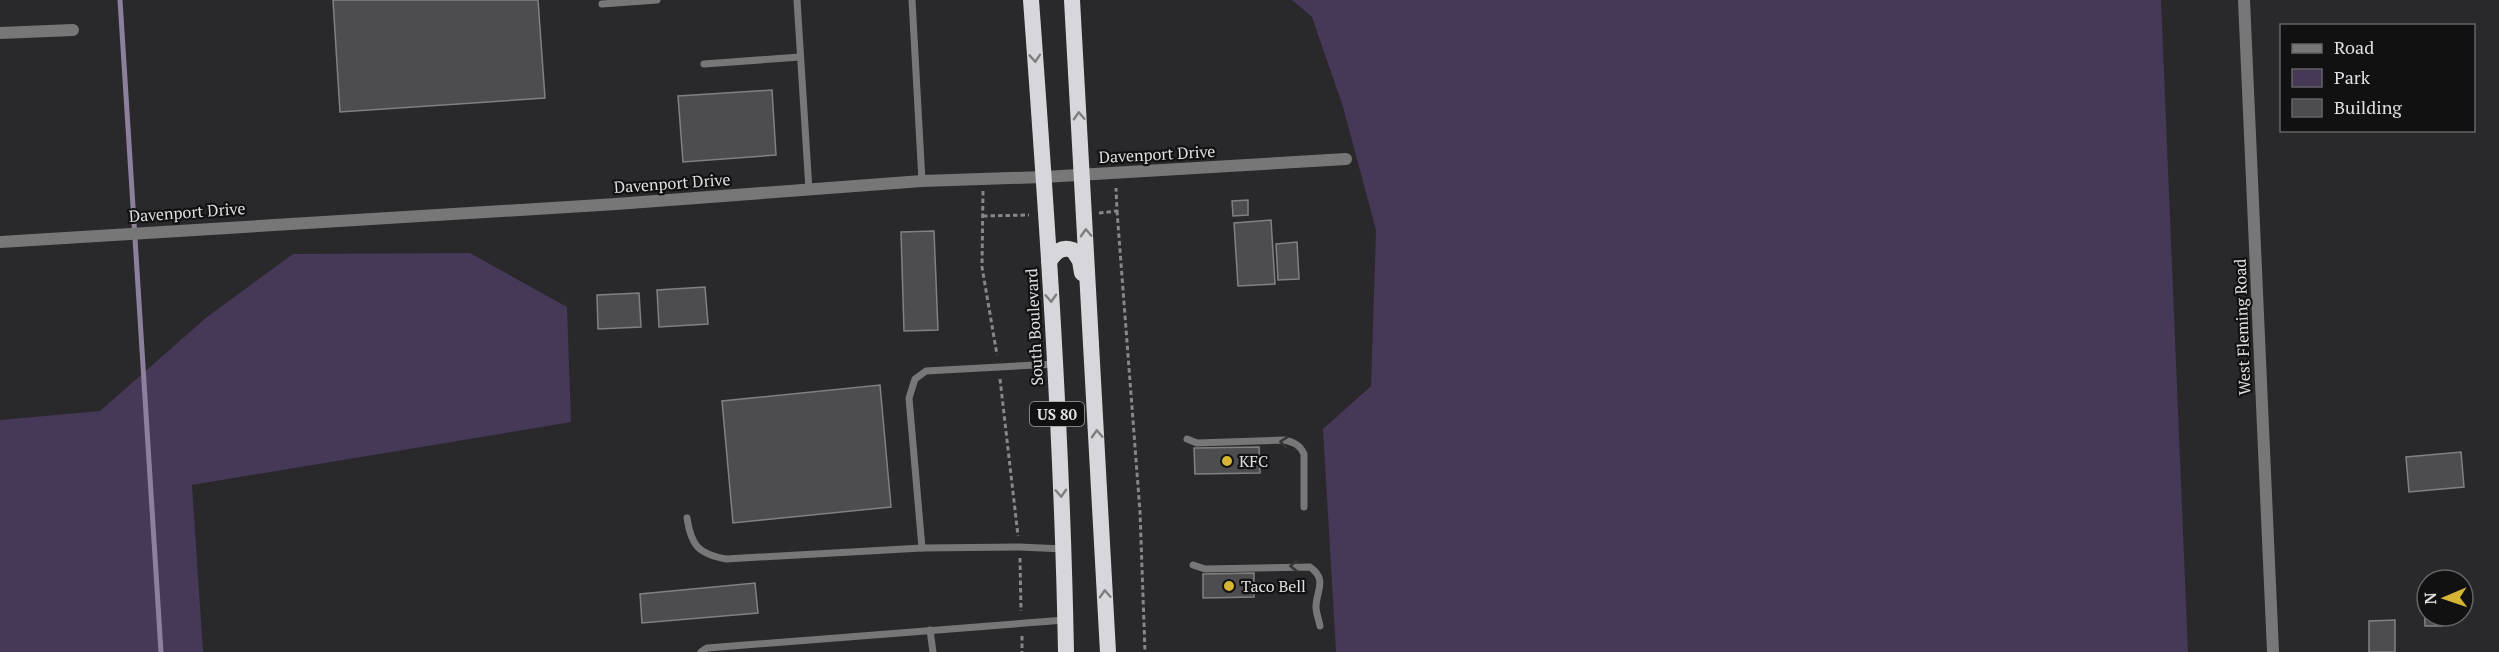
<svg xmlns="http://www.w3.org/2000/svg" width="2499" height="652" viewBox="0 0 2499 652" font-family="'PT Serif',serif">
<rect width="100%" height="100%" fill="#29282b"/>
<g fill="#463857">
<polygon points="1292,0 2161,0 2188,652 1336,652 1323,429 1371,386 1376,230 1343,107 1312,17"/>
<polygon points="470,253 567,307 571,422 192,485 203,652 0,652 0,420 100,411 207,317 293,254"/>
</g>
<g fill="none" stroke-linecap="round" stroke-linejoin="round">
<polyline stroke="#8c809c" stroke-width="5" points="120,0 161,652"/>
</g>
<g fill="#4d4c4f" stroke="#818083" stroke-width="1.5">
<polygon points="333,0 538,0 545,98 340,112"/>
<polygon points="772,90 776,155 683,162 678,96"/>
<polygon points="1248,200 1248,215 1233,216 1232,201"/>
<polygon points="1271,220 1275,284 1238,286 1234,223"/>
<polygon points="934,231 938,330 904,331 901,232"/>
<polygon points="1297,242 1299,279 1278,280 1276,244"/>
<polygon points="705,287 708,324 659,327 657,290"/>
<polygon points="639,293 641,327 598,329 597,295"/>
<polygon points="880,385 891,507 733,523 722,401"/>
<polygon points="1259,447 1260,473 1195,474 1194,448"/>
<polygon points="2461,452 2464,487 2409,492 2406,457"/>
<polygon points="1254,573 1254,597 1203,598 1203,574"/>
<polygon points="755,583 758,613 642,623 640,594"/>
<polygon points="2424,597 2427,597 2427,616 2441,616 2442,626 2425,626"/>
<polygon points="2395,620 2395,652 2369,652 2369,621"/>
</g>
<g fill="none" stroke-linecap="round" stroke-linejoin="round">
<g stroke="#878689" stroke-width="3" stroke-dasharray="4.5 3" stroke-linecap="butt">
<polyline points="983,191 982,267 997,355"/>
<polyline points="1117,211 1140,512 1145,652"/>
<polyline points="1099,213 1117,211 1116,188"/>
<polyline points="983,216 1029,215"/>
<polyline points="1000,379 1018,536"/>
<polyline points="1020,558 1021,611"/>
<polyline points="1022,636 1022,652"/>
</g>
<g stroke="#777778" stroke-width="7">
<polyline points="797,0 809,190"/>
<polyline points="912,0 922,181"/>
<polyline points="602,4 657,0"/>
<polyline points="704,64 800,57"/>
<polyline points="1055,364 926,371 915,379 909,398 922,548 1019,547 1064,549"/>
<path d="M1187,439L1197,443L1284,440C1294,442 1300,445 1304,454V507"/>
<path d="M687,518C691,545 698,554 726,559L922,548"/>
<path d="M1193,565L1205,569L1310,567C1328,580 1316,591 1316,607C1316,613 1319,620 1320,626"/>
<polyline points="930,630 933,652"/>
<polyline points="701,652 707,648 1065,620"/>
</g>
<g stroke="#777778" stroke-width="12">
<polyline points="2244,0 2273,652"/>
<polyline points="0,33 73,30"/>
<polyline points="0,242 616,204 922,181 1044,177 1346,159"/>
</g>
<g stroke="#d7d6da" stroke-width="16">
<path d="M1031,0C1047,217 1062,434 1066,652"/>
<polyline points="1072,0 1108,652"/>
<path d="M1049,261C1056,252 1061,246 1073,250L1080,261L1082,273"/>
</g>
</g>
<defs><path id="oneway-chevron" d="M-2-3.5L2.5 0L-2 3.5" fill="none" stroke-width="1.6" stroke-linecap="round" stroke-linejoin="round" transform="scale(1.5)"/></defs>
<g stroke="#7e7d80">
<use href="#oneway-chevron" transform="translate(1035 58) rotate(86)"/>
<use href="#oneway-chevron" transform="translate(1079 116) rotate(-93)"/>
<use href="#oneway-chevron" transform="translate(1086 233) rotate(-93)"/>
<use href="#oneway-chevron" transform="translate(1051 298) rotate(87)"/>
<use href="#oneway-chevron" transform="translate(1097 434) rotate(-93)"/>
<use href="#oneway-chevron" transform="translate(1061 493) rotate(87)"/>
<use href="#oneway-chevron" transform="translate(1105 594) rotate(-93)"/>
</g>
<g stroke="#353536">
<use href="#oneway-chevron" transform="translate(1284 442) rotate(-174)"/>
<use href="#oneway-chevron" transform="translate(1294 566) rotate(180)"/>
</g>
<g fill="#d6b534" stroke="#111112" stroke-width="2">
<circle cx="1227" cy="461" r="6"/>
<circle cx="1229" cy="586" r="6"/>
</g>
<g text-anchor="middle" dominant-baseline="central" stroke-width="4.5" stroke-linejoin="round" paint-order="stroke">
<rect fill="#111112" stroke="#a2a1a3" stroke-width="1.5" x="1030" y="402" width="54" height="24" rx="4.5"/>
<g font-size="15" font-weight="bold" fill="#e0dfe1">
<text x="1057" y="414">US 80</text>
</g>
<g font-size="16" fill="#e0dfe1" stroke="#111112">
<text transform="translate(1157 154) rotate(-3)">Davenport Drive</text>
<text transform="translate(672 183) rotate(-4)">Davenport Drive</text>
<text transform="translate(187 212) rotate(-4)">Davenport Drive</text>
<text transform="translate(1034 327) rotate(-93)">South Boulevard</text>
<text transform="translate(2242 327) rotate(-92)">West Fleming Road</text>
</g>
<g font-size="16" fill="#e0dfe1" stroke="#111112" text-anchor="start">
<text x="1239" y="461">KFC</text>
<text x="1241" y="586">Taco Bell</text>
</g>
</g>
<rect x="2280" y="24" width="195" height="108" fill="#111112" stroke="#646365" stroke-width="1.5"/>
<rect x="2292" y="44" width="30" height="9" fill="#777778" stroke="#646365" stroke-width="1.5"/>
<text x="2334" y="54" font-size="18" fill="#e0dfe1">Road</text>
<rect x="2292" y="69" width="30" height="18" fill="#463857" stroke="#646365" stroke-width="1.5"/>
<text x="2334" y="84" font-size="18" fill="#e0dfe1">Park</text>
<rect x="2292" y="99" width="30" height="18" fill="#4d4c4f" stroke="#646365" stroke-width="1.5"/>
<text x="2334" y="114" font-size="18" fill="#e0dfe1">Building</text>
<g transform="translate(2445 598) rotate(268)"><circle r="28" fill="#111112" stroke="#646365" stroke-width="1.5"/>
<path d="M0-4.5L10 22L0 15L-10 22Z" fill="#d6b534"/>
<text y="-9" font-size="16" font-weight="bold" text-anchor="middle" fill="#e0dfe1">N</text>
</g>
</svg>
